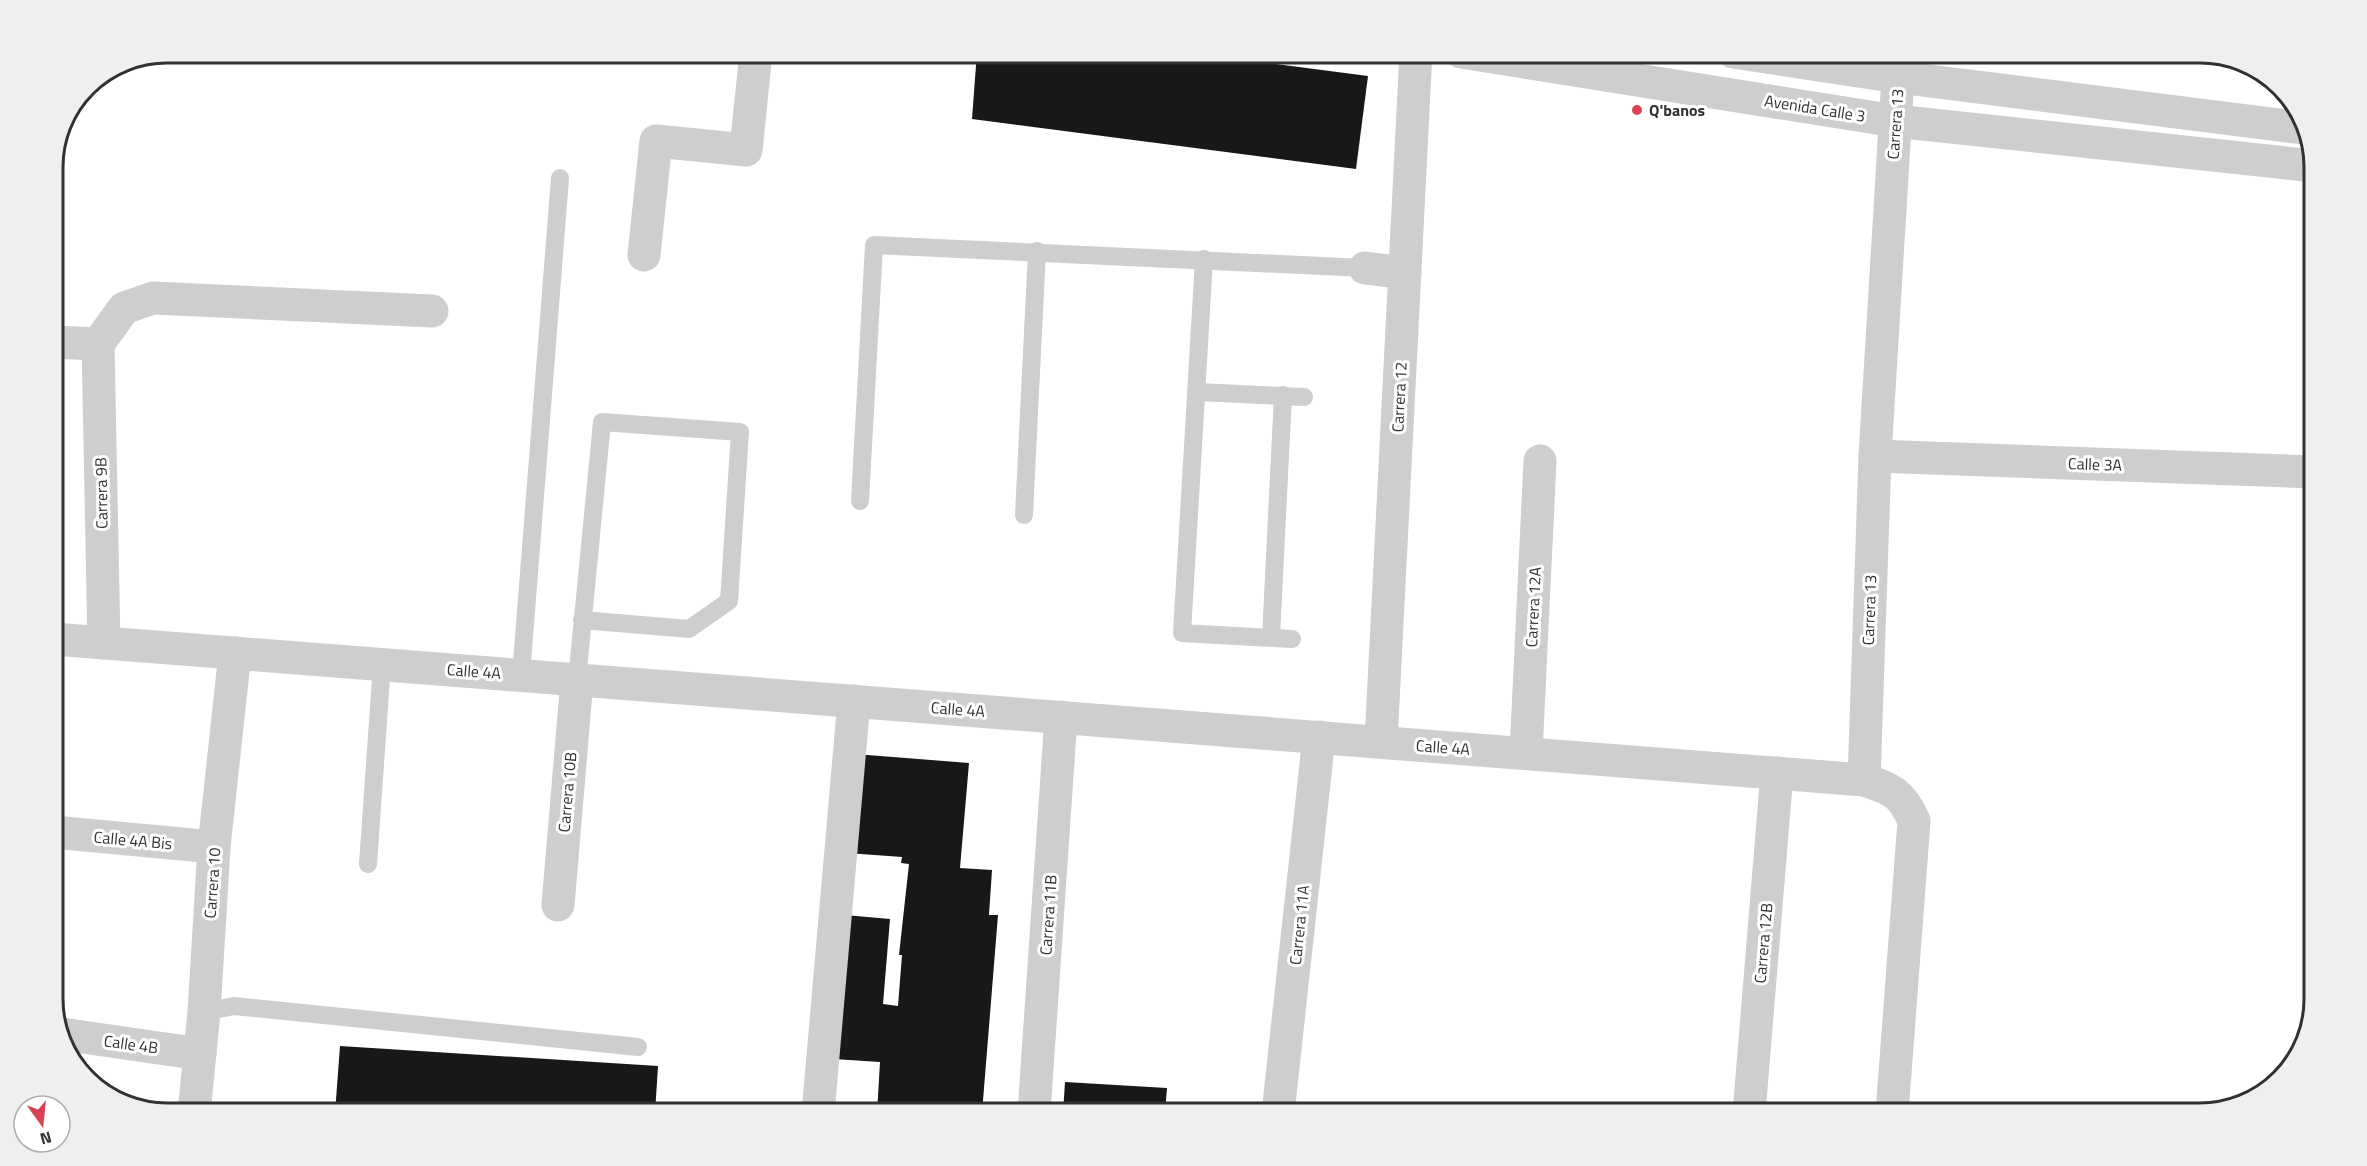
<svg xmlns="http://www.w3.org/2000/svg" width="2367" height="1166" viewBox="0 0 2367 1166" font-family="'Titillium Web',sans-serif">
<rect width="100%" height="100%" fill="#fff"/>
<g fill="#181818">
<polygon points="977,52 1182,52 1368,76 1356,169 972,119"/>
<polygon points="855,754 969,763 960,868 992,870 989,915 998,915 982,1113 877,1113 880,1062 834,1059 845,915 890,919 883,1004 898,1006 902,955 899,955 909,864 901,863 902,857 847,853"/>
<polygon points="340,1046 658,1066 655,1113 335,1113"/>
<polygon points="1065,1082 1167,1088 1165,1113 1063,1113"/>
</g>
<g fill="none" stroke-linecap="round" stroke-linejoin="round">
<g stroke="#cecece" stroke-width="18">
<polyline points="1204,259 1182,633 1292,639"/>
<polyline points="1197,392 1304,397"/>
<polyline points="860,501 874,245 1365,268"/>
<polyline points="1024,515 1037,251"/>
<polyline points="1271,637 1283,395"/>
<polyline points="521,675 560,178"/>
<polyline points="577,680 602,422 740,432 729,601 689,629 582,620"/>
<polyline points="368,864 382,664"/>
<polyline points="204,1012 234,1006 638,1047"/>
</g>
<g stroke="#cecece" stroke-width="33">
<polyline points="1461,52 1895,121 2314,166"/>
<polyline points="1733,52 1898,77 2303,128"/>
<polyline points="644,255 656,141 746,150 756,52"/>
<polyline points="1365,268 1405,273"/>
<polyline points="53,342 98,344"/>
<polyline points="98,344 124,308 153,298 432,311"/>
<polyline points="98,344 104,643"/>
<polyline points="1875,456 2314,472"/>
<path d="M53,639L1864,780C1892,789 1902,793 1914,821L1892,1113"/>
<polyline points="1381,742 1416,52"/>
<polyline points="1526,753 1540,461"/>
<polyline points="1864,780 1875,456 1898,77"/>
<polyline points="53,832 214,847"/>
<polyline points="558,905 577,680"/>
<polyline points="62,1034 200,1054"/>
<polyline points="194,1113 204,1012 214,847 235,653"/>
<polyline points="818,1113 854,701"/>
<polyline points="1034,1113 1061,717"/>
<polyline points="1278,1113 1319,737"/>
<polyline points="1749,1113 1777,773"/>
</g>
</g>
<circle fill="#d94252" stroke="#fff" stroke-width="2" cx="1637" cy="110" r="6"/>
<g text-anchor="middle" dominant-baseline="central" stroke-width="6" stroke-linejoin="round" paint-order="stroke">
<g font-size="16" fill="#313131" stroke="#fff">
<text transform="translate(1815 108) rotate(9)">Avenida Calle 3</text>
<text transform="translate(1895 124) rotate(-86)">Carrera 13</text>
<text transform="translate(1399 397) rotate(-87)">Carrera 12</text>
<text transform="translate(2095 464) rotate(2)">Calle 3A</text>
<text transform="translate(101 493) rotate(-91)">Carrera 9B</text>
<text transform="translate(1533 607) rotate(-87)">Carrera 12A</text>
<text transform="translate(1869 610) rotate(-88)">Carrera 13</text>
<text transform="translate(474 671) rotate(4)">Calle 4A</text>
<text transform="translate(958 709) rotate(4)">Calle 4A</text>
<text transform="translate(1443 747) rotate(4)">Calle 4A</text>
<text transform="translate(567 792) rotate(-85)">Carrera 10B</text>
<text transform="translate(133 840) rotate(5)">Calle 4A Bis</text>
<text transform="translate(212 883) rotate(-86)">Carrera 10</text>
<text transform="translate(1048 915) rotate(-86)">Carrera 11B</text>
<text transform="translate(1299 925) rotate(-84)">Carrera 11A</text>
<text transform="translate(1763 943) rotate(-85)">Carrera 12B</text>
<text transform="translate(131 1044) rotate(8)">Calle 4B</text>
</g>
<g font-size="16" font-weight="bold" fill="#313131" stroke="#fff" text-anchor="start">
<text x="1649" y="110">Q'banos</text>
</g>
</g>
<path d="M0 0H2367V1166H0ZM167 63H2200A104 104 0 0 1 2304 167V999A104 104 0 0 1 2200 1103H167A104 104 0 0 1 63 999V167A104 104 0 0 1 167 63Z" fill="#efefef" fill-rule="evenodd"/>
<path fill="none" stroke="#313131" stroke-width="3" d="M167 63H2200A104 104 0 0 1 2304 167V999A104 104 0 0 1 2200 1103H167A104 104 0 0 1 63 999V167A104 104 0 0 1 167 63Z"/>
<g transform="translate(42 1124) rotate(165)"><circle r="28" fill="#ffffff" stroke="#adadad" stroke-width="1.5"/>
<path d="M0-4.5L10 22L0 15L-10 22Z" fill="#d94252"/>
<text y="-9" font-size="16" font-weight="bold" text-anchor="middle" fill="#313131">N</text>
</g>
</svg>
